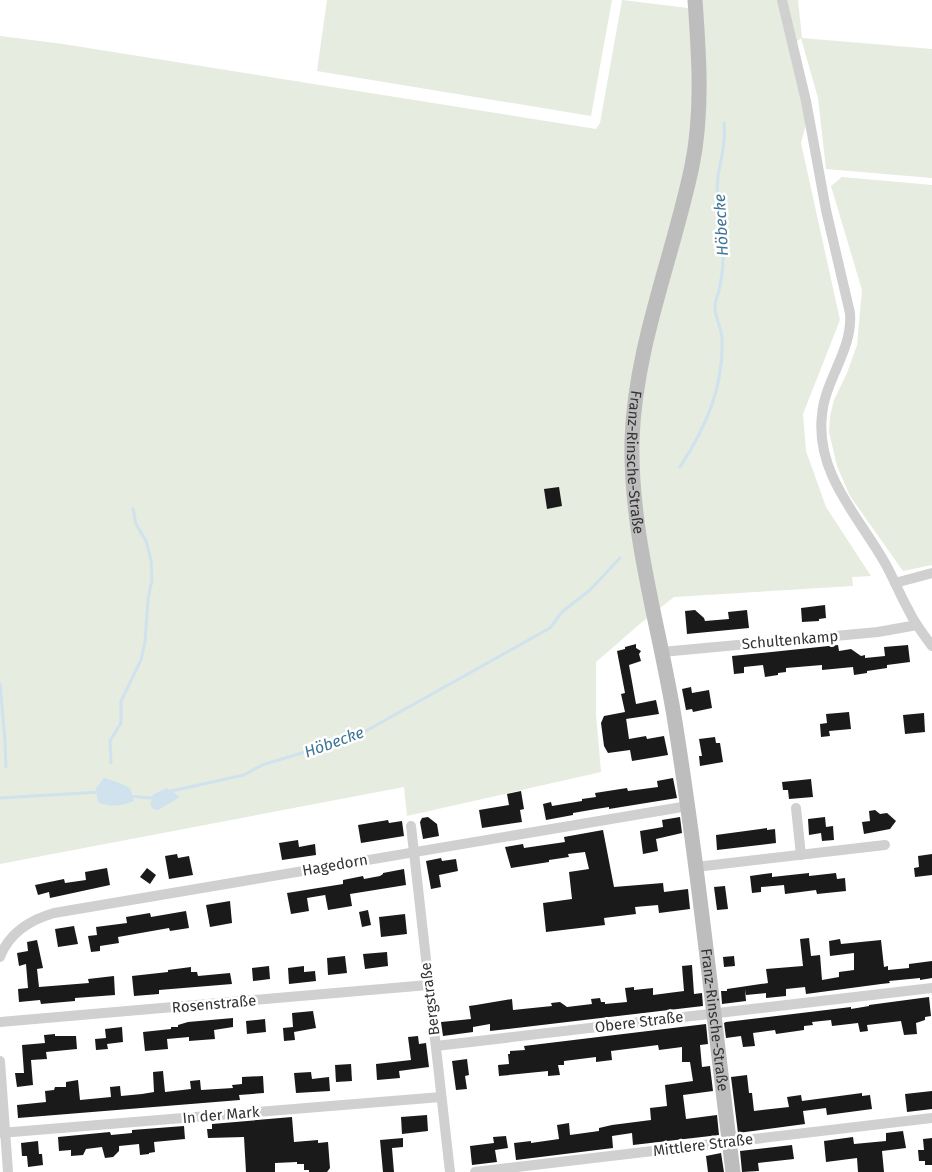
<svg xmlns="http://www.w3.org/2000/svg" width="932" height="1172" viewBox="0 0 932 1172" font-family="'Fira Sans',sans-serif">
<rect width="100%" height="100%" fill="#fff"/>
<g fill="#e6ecdf">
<polygon points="327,0 612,0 591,116 317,71"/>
<polygon points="622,0 688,8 691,31 701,0 798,0 802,38 932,49 932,178 826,169 818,98 801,38 792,46 810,110 801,143 840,320 803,414 806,451 826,507 871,576 852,577 853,586 674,597 642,622 596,662 596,714 601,772 407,816 404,787 0,864 0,36 63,44 596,129 600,123"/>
<polygon points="842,177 932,185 932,565 903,571 850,496 837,466 829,432 830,416 834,400 847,373 857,345 862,290 831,186"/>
</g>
<g fill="#cfe2ee">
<path d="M104,778L117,782L130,788L134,801C122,806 109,808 98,802L96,788Z"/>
<polygon points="167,788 180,797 158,810 153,809 150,804 154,794"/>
</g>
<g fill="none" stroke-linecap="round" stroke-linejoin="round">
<g stroke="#cfe2ee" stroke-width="3">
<path d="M680,467C706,427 724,387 722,338C721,327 716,319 715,309C714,302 718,296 719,290C721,281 723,269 723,260C724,242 717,225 717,207C717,197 717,186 718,176C721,158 726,142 724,123"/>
<polyline points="0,684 5,741 6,767"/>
<polyline points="111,763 110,741 121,723 121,701 141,660 145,642 148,599 152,580 151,560 146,541 136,524 133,509"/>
<polyline points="167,792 244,775 262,765 355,737 550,628 562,612 590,590 620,558"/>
<polyline points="128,796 150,798 157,796"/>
<polyline points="0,798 100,792"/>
</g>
</g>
<g fill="#1a1a1a">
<polygon points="559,487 562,506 547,509 544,489"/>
<polygon points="825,605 826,618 819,619 819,621 802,622 801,608"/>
<polygon points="695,610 704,618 705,621 729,619 728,612 747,610 749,628 687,634 685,611"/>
<polygon points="636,644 636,648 641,651 639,654 641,661 629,665 636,704 656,700 659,714 626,719 626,718 629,739 646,736 647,739 664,736 668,755 632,761 630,750 608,753 604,746 601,723 604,716 625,712 621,694 625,693 617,651 625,649 625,647"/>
<polygon points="838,645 839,651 851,649 861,656 865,655 865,658 885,656 884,647 908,645 910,662 887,665 887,668 867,671 867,673 854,675 853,667 822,670 822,665 786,668 786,672 778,673 778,675 765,677 763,665 744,667 744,673 734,674 732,656"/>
<polygon points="691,687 692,693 709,690 712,708 693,712 692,709 686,710 682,689"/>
<polygon points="849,712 851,729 829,731 830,736 821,737 820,724 827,723 826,714"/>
<polygon points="924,713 925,732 905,734 903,715"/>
<polygon points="715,737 716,743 720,743 723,762 700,766 699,756 702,756 699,739"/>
<polygon points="673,778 677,798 609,809 609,807 596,809 573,813 573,815 546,820 543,804 551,802 552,806 582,801 582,799 596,797 595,793 627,788 628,791 658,787 657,781"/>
<polygon points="811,779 813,797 789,799 788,790 783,790 782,782"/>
<polygon points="521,791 524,809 520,810 522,822 482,828 479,810 509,805 507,794"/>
<polygon points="875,810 880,814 887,813 896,821 890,829 864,834 862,822 870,821 869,811"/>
<polygon points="428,817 437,824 439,836 423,839 420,822 422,818"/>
<polygon points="680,817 682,833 656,839 658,851 643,854 640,831 663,827 662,820"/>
<polygon points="825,817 826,827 833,826 834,840 822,841 821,833 809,835 808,819"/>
<polygon points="388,820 389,823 402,821 404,836 361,843 358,825"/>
<polygon points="767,828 767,830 775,829 776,843 717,850 716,835"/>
<polygon points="603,830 614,887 663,883 664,892 688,889 690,909 659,913 658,905 635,907 636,914 604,918 605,925 546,932 543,903 572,899 569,872 589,869 585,852 568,854 569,857 549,860 549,862 511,868 505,847 523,844 524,848 565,842 564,837"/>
<polygon points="298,840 299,847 315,844 316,855 282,860 279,843"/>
<polygon points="177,854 178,858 189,856 193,875 169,879 165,856"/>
<polygon points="932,854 932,875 915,877 914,868 919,867 918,856"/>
<polygon points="441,858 442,861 456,859 458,871 439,875 441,887 431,889 426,861"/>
<polygon points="107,868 110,885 50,898 49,892 38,895 35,885 64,879 65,883 86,880 85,872"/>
<polygon points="147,868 156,875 150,884 140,877"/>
<polygon points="404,869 406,885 350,894 352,906 328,910 325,894 325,895 307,898 309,911 291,914 287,893 343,884 343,880 363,876 364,879 380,876 383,874 383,873"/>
<polygon points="772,873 772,877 809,873 809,876 836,873 837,879 845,878 846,891 817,894 816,890 785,894 784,885 761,887 761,892 752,893 750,876"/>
<polygon points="725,886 728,909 717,910 714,887"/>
<polygon points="230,901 232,923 210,927 206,905"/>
<polygon points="368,910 371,925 362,927 359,912"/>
<polygon points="186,911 189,928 170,931 169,928 118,937 119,943 100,946 100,951 91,952 88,936 97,935 96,927 127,923 126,917 150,913 151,917"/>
<polygon points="405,914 407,934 381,937 379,917"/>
<polygon points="74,926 78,944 58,947 55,929"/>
<polygon points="809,938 811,956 820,955 822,980 839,977 839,972 854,970 854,953 830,956 829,941 840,939 841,944 881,940 884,967 888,966 888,970 909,968 909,964 932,961 932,978 920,980 920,978 889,981 890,983 881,984 806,994 805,987 786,989 786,996 766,998 766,993 746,995 745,989 746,1001 722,1004 721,991 727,991 727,989 768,983 766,969 803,966 800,939"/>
<polygon points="37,940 43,968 37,969 39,987 89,983 88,979 114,976 115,995 75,998 75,1001 41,1004 40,1000 19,1002 18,989 28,988 26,964 19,966 17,953 28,951 27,942"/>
<polygon points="387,952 388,966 365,969 363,954"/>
<polygon points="345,956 347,973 328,975 327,958"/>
<polygon points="734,956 735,966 724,967 723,957"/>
<polygon points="692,965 694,994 702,993 703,1006 490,1031 490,1024 473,1027 473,1032 443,1036 441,1022 471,1019 469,1006 476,1005 512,999 513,1010 552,1006 551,1003 560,1002 567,1007 592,1004 591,999 600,998 601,1002 605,1002 605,1004 627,1002 625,988 634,987 634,990 653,988 653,995 684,991 682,966"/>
<polygon points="269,966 270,979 253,981 252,968"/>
<polygon points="304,966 304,972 315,971 316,981 289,984 288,968"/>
<polygon points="191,967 191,972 197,972 198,976 230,973 232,984 159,990 159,994 134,996 132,976 168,972 168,970"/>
<polygon points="929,997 931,1016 925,1017 925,1020 916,1023 917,1034 904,1035 901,1021 867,1025 868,1031 860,1032 858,1023 832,1026 831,1020 812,1022 813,1025 804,1026 804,1030 776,1034 775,1030 753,1033 755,1046 743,1047 741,1036 726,1038 724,1023 726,1022 851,1007 851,1009 869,1006 869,1005"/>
<polygon points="313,1011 316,1028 294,1032 295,1040 284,1041 283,1028 293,1027 292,1013"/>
<polygon points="233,1018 233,1027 214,1030 215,1039 189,1041 189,1037 167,1039 168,1049 145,1051 143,1032 171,1029 171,1027 178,1027 178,1025 188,1022"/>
<polygon points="265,1019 266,1032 247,1034 246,1021"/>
<polygon points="706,1024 708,1044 700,1045 702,1067 710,1066 713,1091 683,1095 686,1119 717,1115 719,1135 633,1145 632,1133 612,1136 613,1148 516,1160 514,1143 531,1141 531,1143 559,1139 557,1125 569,1123 570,1135 599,1131 599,1128 612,1125 651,1120 650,1108 667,1106 665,1085 693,1081 690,1062 682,1062 682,1047 659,1050 658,1045 611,1051 612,1060 596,1062 596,1057 564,1061 564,1065 558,1065 560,1075 548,1076 548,1071 499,1076 498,1065 509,1064 508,1054 510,1054 510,1051 525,1050 524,1046"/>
<polygon points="122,1027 123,1042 107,1044 108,1049 96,1050 95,1039 106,1038 105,1029"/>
<polygon points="55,1034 55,1036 76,1036 77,1049 46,1052 47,1059 31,1060 33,1085 17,1087 15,1073 24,1073 22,1045 45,1043 44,1035"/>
<polygon points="418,1036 419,1044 426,1043 429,1067 399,1071 400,1078 377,1080 376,1064 411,1060 408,1037"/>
<polygon points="467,1059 469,1075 465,1076 467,1089 456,1090 452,1061"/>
<polygon points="351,1064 352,1081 336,1082 335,1065"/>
<polygon points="163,1071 165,1092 191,1089 190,1081 200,1080 201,1090 233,1088 232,1085 242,1084 242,1077 263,1076 264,1093 239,1095 240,1100 18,1118 17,1105 46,1102 45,1091 54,1090 55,1087 66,1087 66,1082 78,1080 80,1100 111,1097 110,1087 120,1086 121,1096 142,1094 154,1092 153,1072"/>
<polygon points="311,1072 312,1079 329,1077 330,1091 296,1093 294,1073"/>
<polygon points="747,1075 749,1093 752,1093 754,1111 789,1107 787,1097 801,1095 802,1101 862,1093 862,1096 870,1095 872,1109 827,1115 826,1108 803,1111 805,1124 738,1133 731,1077"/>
<polygon points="932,1091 932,1109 907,1112 905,1094"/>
<polygon points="427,1115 428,1131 402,1134 401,1117"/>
<polygon points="292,1117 294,1142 318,1140 318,1143 328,1142 330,1168 327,1172 309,1172 309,1170 304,1170 304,1164 297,1164 297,1162 275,1163 275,1172 246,1172 244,1137 208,1138 207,1129 212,1129 212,1124"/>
<polygon points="184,1126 185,1139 154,1142 155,1152 149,1153 149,1154 140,1155 139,1144 119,1146 119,1151 113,1157 105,1158 102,1147 86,1149 83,1155 71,1156 71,1150 59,1151 58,1137 110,1132 111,1135 132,1133 132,1130"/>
<polygon points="903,1131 906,1148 882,1151 884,1172 858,1172 857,1158 826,1162 824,1141 853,1137 854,1144 886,1141 886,1133"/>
<polygon points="506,1136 508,1148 495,1150 497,1162 472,1165 470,1146 494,1143 493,1137"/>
<polygon points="403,1138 403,1147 392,1148 394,1172 383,1172 380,1140"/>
<polygon points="932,1138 932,1165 925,1165 925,1161 919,1161 918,1150 924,1150 923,1139"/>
<polygon points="38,1141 39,1154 42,1154 43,1165 28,1167 27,1156 22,1156 21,1143"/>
<polygon points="792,1145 794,1159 758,1163 759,1171 742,1172 740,1151"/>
<polygon points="721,1153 724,1172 708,1172 706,1156"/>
</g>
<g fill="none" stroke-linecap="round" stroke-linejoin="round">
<g stroke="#d0d0d0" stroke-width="10">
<path d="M782,0L806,101L826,210L850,313C853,350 825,379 822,415C815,473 859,517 885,563C894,579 900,595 909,611C915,624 924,635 932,646"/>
<polyline points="895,583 932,573"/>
<polyline points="662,652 878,632 917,625"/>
<polyline points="796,808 801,855"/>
<polyline points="411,826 450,1172"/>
<polyline points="696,867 885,845"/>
<path d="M0,957C9,933 30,920 54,913L688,806"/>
<polyline points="0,1022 428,985"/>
<polyline points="436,1046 932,988"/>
<polyline points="0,1061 8,1172"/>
<polyline points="0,1133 441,1097"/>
<polyline points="475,1172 932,1118"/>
</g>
<path stroke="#bdbdbd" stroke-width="15" id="s1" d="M695,0C699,55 703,112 692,166C673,257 635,346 632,440C630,536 660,628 675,722C699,872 714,1022 733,1172"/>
</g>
<g text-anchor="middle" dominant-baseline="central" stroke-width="5" stroke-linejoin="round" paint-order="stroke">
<g font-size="15" fill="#333" stroke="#fff">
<text stroke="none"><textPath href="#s1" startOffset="470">Franz-Rinsche-Straße</textPath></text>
<text transform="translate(790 640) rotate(-5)">Schultenkamp</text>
<text transform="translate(335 865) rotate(-10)">Hagedorn</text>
<text transform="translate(430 999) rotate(-97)">Bergstraße</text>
<text transform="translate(214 1004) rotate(-5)">Rosenstraße</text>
<text stroke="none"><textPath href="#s1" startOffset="1034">Franz-Rinsche-Straße</textPath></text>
<text transform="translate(639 1022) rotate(-7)">Obere Straße</text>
<text transform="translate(221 1115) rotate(-5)">In der Mark</text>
<text transform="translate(703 1145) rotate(-7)">Mittlere Straße</text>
</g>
<g font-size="16" font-style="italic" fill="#3f7597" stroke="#fff">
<text transform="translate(721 225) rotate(-93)">Höbecke</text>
<text transform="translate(334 742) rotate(-20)">Höbecke</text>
</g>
</g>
</svg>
